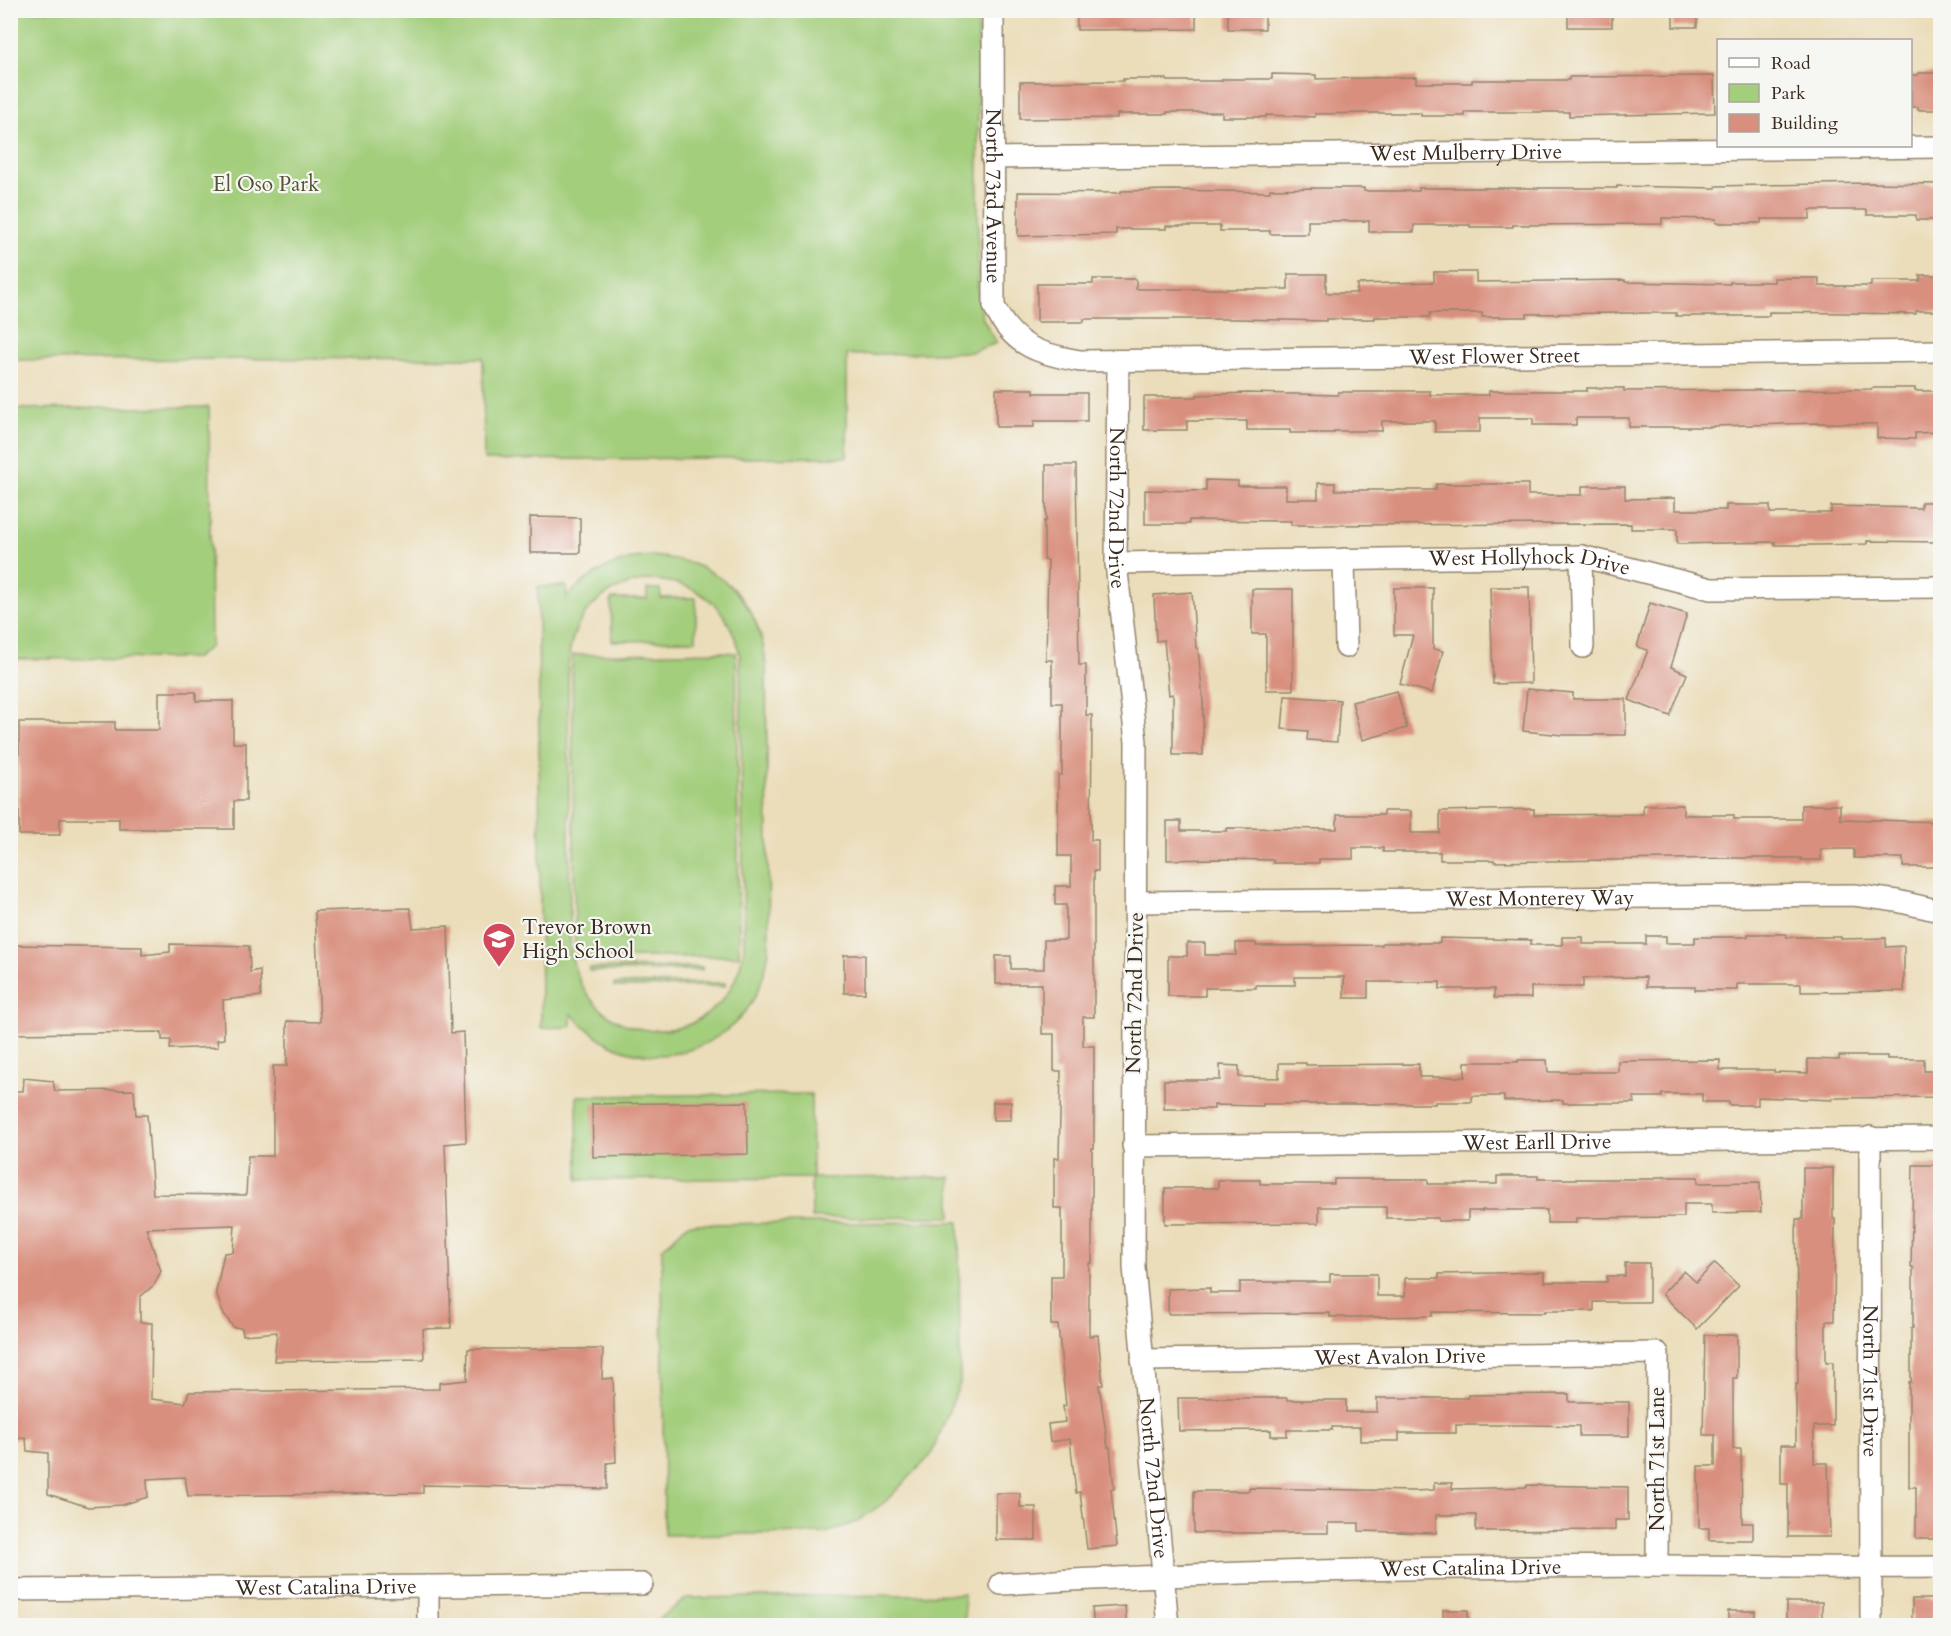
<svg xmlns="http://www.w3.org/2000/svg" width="1951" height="1636" viewBox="0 0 1951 1636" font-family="Cardo,serif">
<rect width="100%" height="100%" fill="#f6f6f2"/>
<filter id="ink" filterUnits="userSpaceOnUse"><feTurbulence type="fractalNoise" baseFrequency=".0167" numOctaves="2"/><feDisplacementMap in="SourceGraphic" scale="12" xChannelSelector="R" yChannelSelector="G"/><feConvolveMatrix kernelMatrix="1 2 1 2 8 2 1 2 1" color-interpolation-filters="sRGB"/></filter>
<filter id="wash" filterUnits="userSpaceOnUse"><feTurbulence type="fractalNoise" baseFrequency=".008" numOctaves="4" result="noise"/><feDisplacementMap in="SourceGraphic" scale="24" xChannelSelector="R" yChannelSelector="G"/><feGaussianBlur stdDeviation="1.35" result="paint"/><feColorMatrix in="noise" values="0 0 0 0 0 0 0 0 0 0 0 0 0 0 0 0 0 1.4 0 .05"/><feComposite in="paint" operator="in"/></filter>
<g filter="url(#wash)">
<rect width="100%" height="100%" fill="#ebddb9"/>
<g fill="#a3ce7b" stroke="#6f7c4c" stroke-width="1.5" fill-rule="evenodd">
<polygon points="10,11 978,11 978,301 983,319 997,343 971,352 847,355 847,457 484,460 483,358 11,360"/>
<polygon points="209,407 211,646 196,658 11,659 11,409"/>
<path d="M651,556C719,560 761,600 766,667L769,950C766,968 762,986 752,1002C723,1048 661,1069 611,1045C596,1037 584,1027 571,1014V1027L541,1028L538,587L566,586L567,597C591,572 617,559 651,556ZM647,580C697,580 730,606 740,656L744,946C731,1059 582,1058 570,945L568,669C569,619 598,588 647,580Z"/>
<polygon points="647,589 660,589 661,598 696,598 696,640 612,641 611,599 647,599"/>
<polygon points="721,652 736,653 739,956 575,958 572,655"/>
<polygon points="702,967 702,970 589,971 589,968"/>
<polygon points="725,983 725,986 614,987 614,984"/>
<polygon points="811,1094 812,1178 951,1177 951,1217 812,1218 811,1178 578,1180 577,1096"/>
<polygon points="959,1222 960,1383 931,1455 885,1502 856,1522 826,1533 664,1535 662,1249 688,1224"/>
<polygon points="964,1594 965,1625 650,1625 687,1598"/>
</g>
<g id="blocks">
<g fill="#d98f7e">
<polygon points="1077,10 1196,10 1196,29 1077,30"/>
<rect x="1228" y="10" width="37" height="19"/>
<rect x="1568" y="10" width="44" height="17"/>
<rect x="1673" y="10" width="24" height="17"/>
<polygon points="1918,73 1941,73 1941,110 1918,110 1918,107 1911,107 1911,75 1918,75"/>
<polygon points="1272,74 1316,75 1316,79 1416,77 1416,83 1472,83 1472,80 1569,80 1569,77 1714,76 1715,113 1569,116 1569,112 1465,112 1465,116 1421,116 1421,113 1365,113 1315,114 1315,117 1266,115 1266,117 1222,117 1222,112 1167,112 1167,114 1117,114 1117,118 1020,119 1020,82 1123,81 1123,79 1167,79 1167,81 1222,81 1222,79 1272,79"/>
<polygon points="1867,183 1941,184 1941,220 1916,220 1916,215 1867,215 1867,210 1810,210 1810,219 1761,219 1761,223 1716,223 1716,219 1662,218 1662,224 1513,225 1513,227 1470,227 1470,225 1414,225 1414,232 1369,232 1369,221 1308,221 1308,234 1270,234 1270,231 1220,231 1220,226 1166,226 1166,229 1116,229 1116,234 1018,236 1018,192 1121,193 1121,191 1171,190 1270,192 1270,189 1319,188 1364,188 1364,191 1419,191 1419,188 1617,188 1617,186 1716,188 1716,186"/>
<polygon points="1434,272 1476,272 1476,282 1625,280 1625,282 1730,284 1730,282 1774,282 1774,278 1819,278 1819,286 1871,286 1871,281 1920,281 1920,275 1941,275 1941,311 1916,311 1916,314 1769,312 1769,316 1676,316 1676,313 1625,313 1527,314 1527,317 1482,317 1482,313 1430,313 1430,317 1375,317 1375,319 1326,319 1326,321 1239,319 1084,319 1084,322 1037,322 1037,284 1093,284 1093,279 1136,279 1136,289 1288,289 1288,274 1326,274 1326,293 1357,293 1357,284 1434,282"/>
<polygon points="1587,388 1624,388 1624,391 1872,389 1872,388 1915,388 1915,391 1941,391 1941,432 1915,433 1915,439 1877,438 1877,424 1819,423 1713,426 1713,427 1629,427 1629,418 1576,418 1576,425 1533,425 1533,418 1480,418 1480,432 1435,432 1435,421 1382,421 1382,431 1334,431 1334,433 1290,433 1290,430 1247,430 1247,421 1187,421 1187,430 1144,430 1144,397 1197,397 1197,395 1247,393 1338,395 1338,392 1387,392 1387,391 1430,391 1430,395 1489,395 1489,391 1587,391"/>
<polygon points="996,389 1034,389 1034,393 1087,393 1087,421 1034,421 1034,427 996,427"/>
<polygon points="1046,465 1076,465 1079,665 1086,665 1086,715 1092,715 1091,840 1098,840 1098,871 1094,871 1094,1017 1083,1017 1083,1046 1094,1046 1094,1148 1092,1148 1092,1263 1089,1263 1089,1336 1098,1335 1103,1385 1099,1385 1108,1447 1110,1447 1114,1489 1111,1489 1117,1546 1087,1549 1080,1492 1076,1493 1070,1439 1050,1442 1048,1424 1065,1422 1063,1406 1066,1406 1058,1325 1051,1325 1051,1276 1062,1276 1062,1208 1054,1208 1054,1158 1059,1158 1061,1071 1054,1071 1054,1034 1042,1034 1042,984 996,984 996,956 1011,956 1011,969 1044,969 1044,940 1066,940 1066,905 1055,905 1055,886 1071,886 1071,856 1058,856 1058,775 1062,775 1062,703 1052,703 1052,660 1046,660 1048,560 1044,560 1044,521 1046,521"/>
<polygon points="1206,480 1238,481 1238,486 1286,486 1286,499 1318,499 1318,483 1335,483 1335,490 1436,490 1436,484 1528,484 1528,495 1582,495 1582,486 1625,486 1625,499 1675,498 1675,510 1726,510 1726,505 1770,505 1770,513 1831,513 1831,506 1921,508 1921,502 1941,502 1941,542 1867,541 1867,544 1816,545 1775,545 1775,542 1677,544 1677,529 1631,529 1631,524 1291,525 1291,521 1189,520 1189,524 1145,524 1145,490 1206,491"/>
<polygon points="530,517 580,518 580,553 530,553"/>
<polygon points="1490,587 1529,587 1531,683 1493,684"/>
<polygon points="1394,588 1433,588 1433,649 1443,651 1432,693 1400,684 1413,635 1394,635"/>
<polygon points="1252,589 1293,589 1293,690 1266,690 1266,634 1252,634"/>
<polygon points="1192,592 1196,648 1198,648 1203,700 1203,755 1173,755 1173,694 1169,695 1164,640 1156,641 1154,595"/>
<polygon points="1650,603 1687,614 1671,667 1687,674 1670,716 1629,700 1648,650 1637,647"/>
<polygon points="1527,689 1573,693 1573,699 1626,699 1626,735 1563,735 1523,731"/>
<polygon points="1397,691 1407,728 1362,740 1352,702"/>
<polygon points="159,692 196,692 196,701 233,701 233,743 246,743 246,801 234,801 234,829 119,829 119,819 60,819 60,835 19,835 19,722 115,722 115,730 159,730"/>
<polygon points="1285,696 1340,700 1337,742 1307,740 1308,731 1282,729"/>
<polygon points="1643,805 1683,805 1683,815 1734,815 1734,819 1801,819 1801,805 1840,805 1840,819 1941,822 1941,867 1903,867 1903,858 1854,858 1854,849 1821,849 1821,860 1801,860 1801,858 1734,858 1494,862 1494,860 1440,860 1440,852 1383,852 1383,848 1353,848 1353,859 1319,859 1319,863 1273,863 1273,860 1215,859 1167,860 1167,821 1181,821 1181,831 1227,831 1227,828 1337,829 1337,815 1383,815 1383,811 1411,811 1411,833 1440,833 1440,811 1534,809 1534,815 1643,814"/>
<polygon points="410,908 413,928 448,926 451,1033 463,1032 466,1142 445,1144 451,1328 423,1329 424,1359 274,1361 277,1332 243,1335 242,1328 233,1327 222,1311 216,1292 224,1253 233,1252 235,1225 146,1228 161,1271 154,1285 140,1297 140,1322 152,1323 151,1399 185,1403 189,1392 439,1389 439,1383 467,1380 468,1349 603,1349 602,1379 613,1378 616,1462 607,1463 607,1489 423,1485 423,1493 188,1496 185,1477 147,1479 148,1497 122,1505 88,1507 48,1494 48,1453 27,1451 26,1438 10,1439 10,1091 23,1091 24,1078 53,1081 55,1091 134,1090 136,1115 147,1115 153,1194 246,1195 248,1156 273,1156 273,1066 287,1066 287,1021 320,1022 315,911"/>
<polygon points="1748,934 1786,934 1786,937 1841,937 1841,939 1886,938 1886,947 1904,946 1904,991 1801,992 1801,984 1737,984 1737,990 1695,990 1695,987 1646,987 1646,977 1583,978 1583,987 1531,987 1531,998 1494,998 1494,989 1440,989 1440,982 1368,982 1368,998 1344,998 1344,977 1295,977 1295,985 1256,985 1256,988 1205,988 1205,996 1168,996 1168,956 1187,956 1187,943 1205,943 1205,955 1236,955 1236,943 1256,943 1256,946 1382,945 1382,943 1440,943 1440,938 1531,940 1531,945 1562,945 1562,937 1583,937 1583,944 1646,944 1646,936 1666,936 1666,943 1695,943 1695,937 1748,937"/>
<polygon points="170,944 249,946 250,972 260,970 261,996 223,1000 224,1039 217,1040 218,1047 170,1049 171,1040 162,1040 162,1032 10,1034 10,945 142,947 142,955 170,952"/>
<rect x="844" y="955" width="21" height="38"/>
<polygon points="1839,1056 1887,1056 1887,1059 1924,1059 1924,1071 1941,1071 1941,1097 1832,1098 1832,1100 1758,1097 1758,1105 1729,1105 1729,1102 1702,1102 1702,1094 1662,1094 1662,1097 1634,1097 1634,1103 1563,1103 1563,1100 1504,1101 1504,1096 1472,1096 1472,1102 1435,1102 1435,1104 1263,1104 1263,1106 1214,1105 1214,1109 1164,1109 1164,1080 1220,1080 1220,1065 1239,1066 1239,1077 1279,1078 1279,1063 1306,1063 1306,1065 1419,1064 1419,1077 1465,1077 1465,1062 1518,1062 1518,1060 1547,1060 1548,1072 1618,1072 1618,1061 1720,1060 1720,1070 1774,1070 1774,1072 1808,1073 1808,1059 1839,1060"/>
<polygon points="747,1102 748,1154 593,1157 592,1104"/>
<rect x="993" y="1102" width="18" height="18"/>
<polygon points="1913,1165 1941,1165 1941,1209 1938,1209 1938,1238 1941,1238 1941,1539 1916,1539 1916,1487 1909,1487 1909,1382 1911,1382 1911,1328 1913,1328 1913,1267 1911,1267"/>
<polygon points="1803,1168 1833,1168 1833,1219 1835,1219 1834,1321 1826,1321 1826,1362 1833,1362 1833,1426 1814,1426 1814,1463 1828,1463 1830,1537 1788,1537 1788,1484 1781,1484 1781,1445 1796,1445 1796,1384 1798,1384 1796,1219 1803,1219"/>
<polygon points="1497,1176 1538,1176 1538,1179 1655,1179 1655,1177 1698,1177 1698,1183 1760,1182 1761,1212 1712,1213 1712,1204 1684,1204 1684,1217 1576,1218 1576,1223 1547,1223 1547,1210 1482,1210 1482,1211 1468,1211 1468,1221 1438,1221 1438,1218 1386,1218 1386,1207 1319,1207 1319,1223 1165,1224 1165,1188 1218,1188 1218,1180 1260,1180 1260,1184 1334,1184 1334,1179 1428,1179 1428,1184 1497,1184"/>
<polygon points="1625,1263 1649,1263 1649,1302 1594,1302 1594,1311 1544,1311 1544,1313 1432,1312 1432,1316 1377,1317 1330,1317 1330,1313 1168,1314 1168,1289 1210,1288 1210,1293 1240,1293 1240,1282 1330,1282 1330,1274 1377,1274 1377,1296 1405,1296 1405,1278 1439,1278 1439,1274 1544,1272 1544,1282 1607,1282 1607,1276 1625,1276"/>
<polygon points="1715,1263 1739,1286 1697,1329 1662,1294 1684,1271 1696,1282"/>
<polygon points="1705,1335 1737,1335 1737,1378 1733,1378 1733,1449 1741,1449 1742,1523 1753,1523 1753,1540 1709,1540 1709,1528 1699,1528 1698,1466 1715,1466 1715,1435 1703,1435"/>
<polygon points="1569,1394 1569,1402 1629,1402 1629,1436 1579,1436 1579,1426 1532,1425 1456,1425 1456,1433 1399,1433 1399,1441 1360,1441 1360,1427 1332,1427 1332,1430 1287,1430 1287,1436 1271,1436 1271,1430 1179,1431 1178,1398 1287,1398 1287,1400 1346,1400 1346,1412 1377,1412 1377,1398 1468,1398 1468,1395"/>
<polygon points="1434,1483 1452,1483 1452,1489 1527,1487 1527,1485 1628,1487 1628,1520 1615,1520 1615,1530 1476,1531 1476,1515 1436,1515 1436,1533 1359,1531 1359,1523 1328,1523 1328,1533 1194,1533 1194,1491 1249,1491 1249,1488 1414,1491 1434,1490"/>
<polygon points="996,1493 1020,1493 1020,1507 1036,1507 1036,1540 996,1540"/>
<rect x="1912" y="1599" width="29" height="27"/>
<rect x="1786" y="1602" width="36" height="24"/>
<polygon points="1125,1606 1127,1626 1094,1626 1092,1608"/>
<rect x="1443" y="1610" width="25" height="16"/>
<rect x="1728" y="1611" width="27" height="15"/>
</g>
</g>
</g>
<g filter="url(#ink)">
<use href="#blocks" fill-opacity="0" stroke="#93846c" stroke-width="1.5"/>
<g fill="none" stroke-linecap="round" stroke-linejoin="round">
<g stroke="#93846c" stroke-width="24">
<g id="street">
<path id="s1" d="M993,10L994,306C1012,346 1039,354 1080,361L1940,351"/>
<path id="s2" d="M992,158L1940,147"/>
<path id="s3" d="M1118,361L1116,563L1136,742L1134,1267L1168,1626"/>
<polyline points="1581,556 1583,647"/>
<polyline points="1344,559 1346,647"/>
<path id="s4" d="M1116,563L1581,556L1711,589L1940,587"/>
<path id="s5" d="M1136,902L1854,895L1897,901L1940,911"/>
<path id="s6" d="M1870,1137L1871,1626"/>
<path id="s7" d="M1133,1146L1940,1138"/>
<path id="s8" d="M1142,1360L1658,1353L1657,1566"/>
<path id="s9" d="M1001,1584C1219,1571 1438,1567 1657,1566C1752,1566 1846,1568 1940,1567"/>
<path id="s10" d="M10,1590L642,1584"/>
<polyline points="428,1626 428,1586"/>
</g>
</g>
<use href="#street" stroke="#fff" stroke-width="21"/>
</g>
</g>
<defs>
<g id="school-pin" transform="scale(1.725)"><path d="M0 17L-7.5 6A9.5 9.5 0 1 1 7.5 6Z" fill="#d1495b" stroke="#f6f6f2"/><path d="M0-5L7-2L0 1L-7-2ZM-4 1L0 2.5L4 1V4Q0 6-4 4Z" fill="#fff"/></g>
</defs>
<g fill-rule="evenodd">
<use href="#school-pin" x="499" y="939"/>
</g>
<g text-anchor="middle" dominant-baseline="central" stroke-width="4.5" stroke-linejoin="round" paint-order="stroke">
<g font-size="21" fill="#3b2a1e" stroke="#f6f6f2">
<text stroke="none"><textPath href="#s2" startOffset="474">West Mulberry Drive</textPath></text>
<text stroke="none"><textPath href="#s1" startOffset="186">North 73rd Avenue</textPath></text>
<text stroke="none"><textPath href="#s1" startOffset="818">West Flower Street</textPath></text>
<text stroke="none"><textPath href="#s3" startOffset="147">North 72nd Drive</textPath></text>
<text stroke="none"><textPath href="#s4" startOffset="414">West Hollyhock Drive</textPath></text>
<text stroke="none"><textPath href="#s5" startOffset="404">West Monterey Way</textPath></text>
<text transform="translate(1135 993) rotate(-89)">North 72nd Drive</text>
<text stroke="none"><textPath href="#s7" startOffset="404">West Earll Drive</textPath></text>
<text stroke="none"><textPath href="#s8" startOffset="258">West Avalon Drive</textPath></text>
<text stroke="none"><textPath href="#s6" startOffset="244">North 71st Drive</textPath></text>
<text transform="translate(1657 1459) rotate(-90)">North 71st Lane</text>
<text stroke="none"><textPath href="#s3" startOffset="1119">North 72nd Drive</textPath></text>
<text stroke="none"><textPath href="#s9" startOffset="470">West Catalina Drive</textPath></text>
<text stroke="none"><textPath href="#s10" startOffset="316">West Catalina Drive</textPath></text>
</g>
<g font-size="21" fill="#555335" stroke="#f6f6f2">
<text x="266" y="184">El Oso Park</text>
</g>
<g font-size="21" fill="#3b2a1e" stroke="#f6f6f2" text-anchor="start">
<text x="522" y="927">Trevor Brown<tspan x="522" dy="24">High School</tspan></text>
</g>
</g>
<rect width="1951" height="1636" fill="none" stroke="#f6f6f2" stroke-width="36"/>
<rect x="1717" y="39" width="195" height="108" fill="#f6f6f2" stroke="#aba49d" stroke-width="1.5"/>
<rect x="1729" y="58" width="30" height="9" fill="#ffffff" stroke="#aba49d" stroke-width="1.5"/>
<text x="1771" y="69" font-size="18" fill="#3b2a1e">Road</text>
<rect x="1729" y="84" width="30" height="18" fill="#a3ce7b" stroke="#aba49d" stroke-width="1.5"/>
<text x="1771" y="99" font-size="18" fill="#3b2a1e">Park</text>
<rect x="1729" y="114" width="30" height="18" fill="#d98f7e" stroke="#aba49d" stroke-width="1.5"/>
<text x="1771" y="129" font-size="18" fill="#3b2a1e">Building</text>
</svg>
